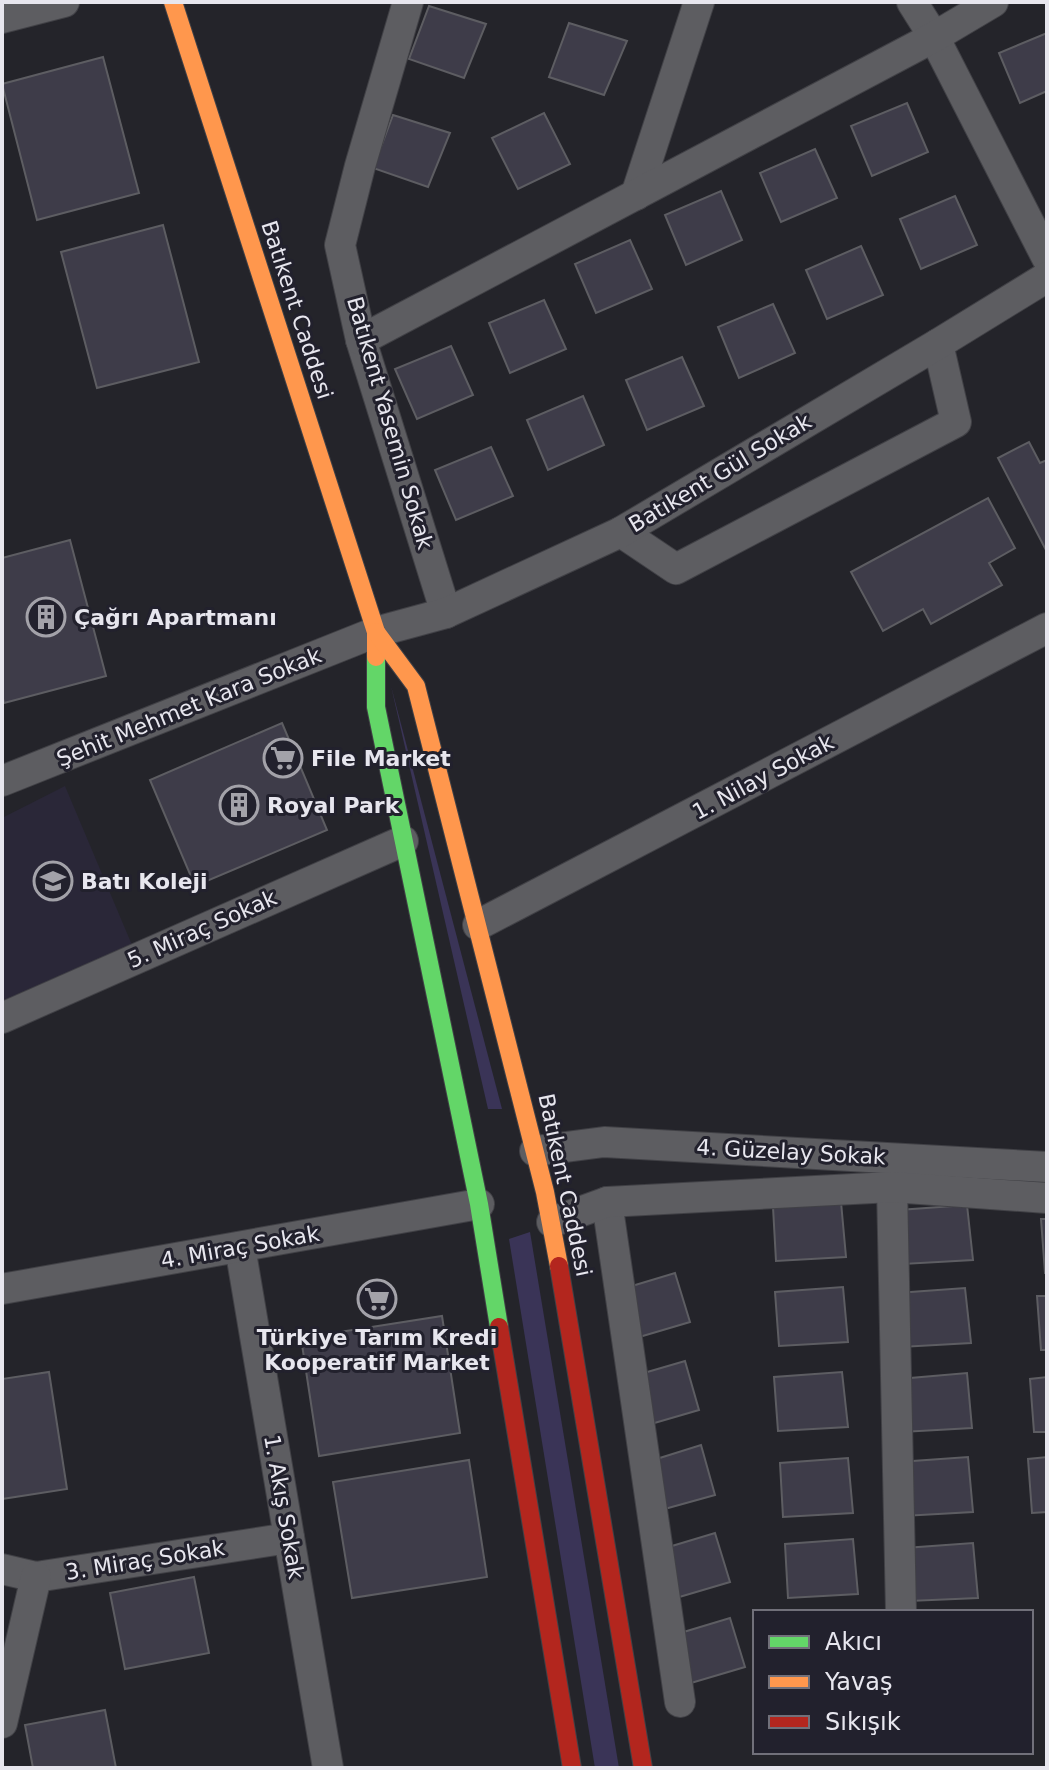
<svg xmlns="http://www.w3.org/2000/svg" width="1049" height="1770" viewBox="0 0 1049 1770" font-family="'DejaVu Sans',sans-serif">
<rect width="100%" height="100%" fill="#24242a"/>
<polygon fill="#2a2738" points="65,786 132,945 2,1003 2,818"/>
<g fill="#3a3457">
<polygon points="391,686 502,1109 488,1109"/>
<polygon points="530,1232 619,1768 595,1768 509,1239"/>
</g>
<g fill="#3e3c49" stroke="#5d5d62" stroke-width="2">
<polygon points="429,6 486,24 464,78 409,59"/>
<polygon points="569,23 627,41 604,95 549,77"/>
<polygon points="1047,33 1047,91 1020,103 999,53"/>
<polygon points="103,57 139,193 37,220 2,84"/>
<polygon points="907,103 928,152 872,176 851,126"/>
<polygon points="544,113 570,164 518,189 492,138"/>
<polygon points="393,115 450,133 428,187 373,168"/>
<polygon points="815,149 837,198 781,222 760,173"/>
<polygon points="721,191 742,240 686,265 665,215"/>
<polygon points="955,196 977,245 921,269 900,219"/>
<polygon points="163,225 199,362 97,388 61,252"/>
<polygon points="630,240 652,289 596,313 575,264"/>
<polygon points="861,246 883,295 827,319 806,270"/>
<polygon points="544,300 566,349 510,373 489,323"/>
<polygon points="773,304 795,353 739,378 718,327"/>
<polygon points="451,346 473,395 417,419 395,369"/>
<polygon points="682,357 704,406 647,430 626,380"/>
<polygon points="583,396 604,445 548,470 527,420"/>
<polygon points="1029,442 1040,463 1047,460 1047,552 998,458"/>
<polygon points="491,447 513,496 456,520 435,470"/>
<polygon points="988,498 1015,548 989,563 1002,585 931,624 923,609 883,631 851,572"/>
<polygon points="70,540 106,676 4,703 2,695 2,558"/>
<polygon points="282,723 327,830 195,886 150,780"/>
<polygon points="841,1202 846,1257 776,1261 773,1207"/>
<polygon points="967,1205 973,1260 903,1264 899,1210"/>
<polygon points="1041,1219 1047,1219 1047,1273 1045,1273"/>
<polygon points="675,1273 690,1322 636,1338 622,1289"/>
<polygon points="843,1287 848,1342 779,1346 775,1292"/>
<polygon points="965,1288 971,1343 901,1347 897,1293"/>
<polygon points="1037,1296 1047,1296 1047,1350 1041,1350"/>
<polygon points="442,1316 460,1433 319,1456 301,1338"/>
<polygon points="685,1361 699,1410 651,1424 637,1375"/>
<polygon points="49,1372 67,1489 2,1499 2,1379"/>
<polygon points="842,1372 848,1427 778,1431 774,1377"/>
<polygon points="967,1373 972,1428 902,1432 899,1379"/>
<polygon points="1047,1377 1047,1432 1034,1432 1030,1379"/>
<polygon points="701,1445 715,1495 661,1510 647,1462"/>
<polygon points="968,1457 973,1512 903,1516 899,1462"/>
<polygon points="1047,1457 1047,1512 1032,1513 1028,1459"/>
<polygon points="848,1458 853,1513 783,1517 780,1463"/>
<polygon points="469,1460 487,1577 352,1598 333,1482"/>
<polygon points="715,1533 730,1582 676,1598 662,1549"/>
<polygon points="853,1539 858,1594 788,1598 785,1544"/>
<polygon points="973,1543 978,1598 909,1601 905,1548"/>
<polygon points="194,1577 209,1653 125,1669 110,1593"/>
<polygon points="730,1618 745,1667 691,1683 677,1634"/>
<polygon points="105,1710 116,1768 33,1768 25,1725"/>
</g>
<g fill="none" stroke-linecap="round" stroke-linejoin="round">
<g stroke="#414146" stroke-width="32">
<g id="street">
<polyline points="408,2 360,166 340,245 361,340 446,613"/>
<polyline points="912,2 934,37 1047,258"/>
<polyline points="2,18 64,2"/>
<polyline points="636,195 699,2"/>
<polyline points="361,340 934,37 993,2"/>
<polyline points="621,532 676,569 956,422 938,344"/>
<polyline points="2,781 376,632 446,613 621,532 938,344 1047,277"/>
<polyline points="478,925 1047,628"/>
<polyline points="2,1018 403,841"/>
<polyline points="535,1151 604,1142 1047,1167"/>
<polyline points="892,1187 901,1612"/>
<polyline points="607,1202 680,1702"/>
<polyline points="552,1222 607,1202 892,1187 1047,1198"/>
<polyline points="240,1247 328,1768"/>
<polyline points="2,1289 479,1204"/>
<polyline points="2,1569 36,1577 289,1538"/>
<polyline points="2,1723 36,1577"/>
</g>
</g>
<g stroke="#414146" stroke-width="20">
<polyline id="fast" points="376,657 376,707 479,1204 499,1327"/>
</g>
<g stroke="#414146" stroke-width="20">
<g id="slow">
<polyline points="173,2 376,632 376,657"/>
<polyline points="376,632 416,686 545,1192 559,1266"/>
</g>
</g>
<g stroke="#414146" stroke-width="20">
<g id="jam">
<polyline points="559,1266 643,1768"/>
<polyline points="499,1327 572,1768"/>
</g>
</g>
<use href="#street" stroke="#5d5d61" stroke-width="30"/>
<use href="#fast" stroke="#63d668" stroke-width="18"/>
<use href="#slow" stroke="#ff974d" stroke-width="18"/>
<use href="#jam" stroke="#b3261e" stroke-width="18"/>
</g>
<defs>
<g id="building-ring" transform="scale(2)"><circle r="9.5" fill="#22212d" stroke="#a3a2a9" stroke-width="1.5"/><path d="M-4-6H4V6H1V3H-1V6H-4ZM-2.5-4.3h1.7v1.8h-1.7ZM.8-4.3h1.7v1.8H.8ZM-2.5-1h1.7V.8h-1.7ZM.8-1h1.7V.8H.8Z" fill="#a3a2a9"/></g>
<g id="supermarket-ring" transform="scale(2)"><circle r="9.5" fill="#22212d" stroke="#a3a2a9" stroke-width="1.5"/><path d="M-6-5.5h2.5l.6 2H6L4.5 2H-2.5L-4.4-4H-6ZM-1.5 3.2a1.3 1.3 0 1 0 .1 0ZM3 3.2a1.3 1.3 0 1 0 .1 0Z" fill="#a3a2a9"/></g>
<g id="school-ring" transform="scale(2)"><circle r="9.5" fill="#22212d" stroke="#a3a2a9" stroke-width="1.5"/><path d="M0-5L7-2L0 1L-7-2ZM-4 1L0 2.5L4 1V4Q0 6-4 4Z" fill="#a3a2a9"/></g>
</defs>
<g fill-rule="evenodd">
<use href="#building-ring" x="46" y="617"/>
<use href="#supermarket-ring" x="283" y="758"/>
<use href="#building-ring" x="239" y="805"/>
<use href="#school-ring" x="53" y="881"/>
<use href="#supermarket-ring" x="377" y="1299"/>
</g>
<g text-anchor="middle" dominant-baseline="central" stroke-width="6" stroke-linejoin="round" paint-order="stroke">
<g font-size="22" fill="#e7e6ee" stroke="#22212d">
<text transform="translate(297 310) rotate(72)">Batıkent Caddesi</text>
<text transform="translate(390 423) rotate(74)">Batıkent Yasemin Sokak</text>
<text transform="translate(720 473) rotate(-31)">Batıkent Gül Sokak</text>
<text transform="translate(189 707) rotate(-22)">Şehit Mehmet Kara Sokak</text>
<text transform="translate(763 777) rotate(-28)">1. Nilay Sokak</text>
<text transform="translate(202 929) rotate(-24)">5. Miraç Sokak</text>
<text transform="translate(791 1152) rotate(3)">4. Güzelay Sokak</text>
<text transform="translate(565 1185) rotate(78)">Batıkent Caddesi</text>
<text transform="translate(240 1247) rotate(-10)">4. Miraç Sokak</text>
<text transform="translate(284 1507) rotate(80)">1. Akış Sokak</text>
<text transform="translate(145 1560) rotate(-9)">3. Miraç Sokak</text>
</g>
<g font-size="22" font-weight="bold" fill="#e7e6ee" stroke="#22212d" text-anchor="start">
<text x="74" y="617">Çağrı Apartmanı</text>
<text x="311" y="758">File Market</text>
<text x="267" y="805">Royal Park</text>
<text x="81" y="881">Batı Koleji</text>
<text x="377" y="1337" text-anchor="middle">Türkiye Tarım Kredi<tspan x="377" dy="25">Kooperatif Market</tspan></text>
</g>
</g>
<rect width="1049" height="1770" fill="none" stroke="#e7e6ee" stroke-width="8"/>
<rect x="753" y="1610" width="280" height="144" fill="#22212d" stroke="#71707a" stroke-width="2"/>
<rect x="769" y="1636" width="40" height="12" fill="#63d668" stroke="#71707a" stroke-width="2"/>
<text x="825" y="1650" font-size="24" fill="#e7e6ee">Akıcı</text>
<rect x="769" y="1676" width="40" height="12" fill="#ff974d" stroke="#71707a" stroke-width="2"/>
<text x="825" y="1690" font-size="24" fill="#e7e6ee">Yavaş</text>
<rect x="769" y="1716" width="40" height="12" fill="#b3261e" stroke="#71707a" stroke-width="2"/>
<text x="825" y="1730" font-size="24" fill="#e7e6ee">Sıkışık</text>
</svg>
